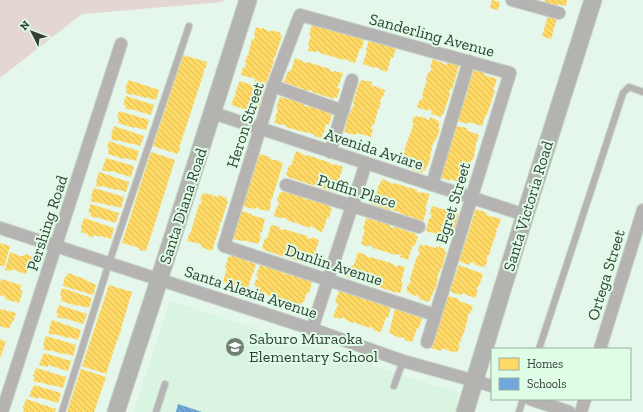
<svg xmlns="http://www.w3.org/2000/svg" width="643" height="412" viewBox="0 0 643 412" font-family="'Zilla Slab',serif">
<defs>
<pattern id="homes-back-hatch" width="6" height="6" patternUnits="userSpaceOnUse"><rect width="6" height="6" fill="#ffd966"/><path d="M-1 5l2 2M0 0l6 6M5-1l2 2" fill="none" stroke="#dbbb59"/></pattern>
<pattern id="schools-back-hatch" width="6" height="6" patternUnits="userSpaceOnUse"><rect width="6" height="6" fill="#6fa8dc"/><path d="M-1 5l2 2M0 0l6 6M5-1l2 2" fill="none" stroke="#5c8ab3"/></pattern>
</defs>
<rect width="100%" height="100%" fill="#e5f6ea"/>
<polygon fill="#d9f4e0" points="170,301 458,393 456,412 134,412"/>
<polygon fill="#e4d7d3" points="0,0 224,0 223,2 82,14 0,78"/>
<g fill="url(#homes-back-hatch)">
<polygon points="492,0 500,2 498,10 490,8"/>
<polygon points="545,0 567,0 566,6 557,4 557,6 544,3"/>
<polygon points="548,16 557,18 551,39 542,36"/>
<polygon points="312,24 337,30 337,31 340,32 341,31 364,38 362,49 360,48 355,63 348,61 349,60 344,59 344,60 327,55 320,53 320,52 316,51 315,52 308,51 309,46 308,44 311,35 309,35"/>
<polygon points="256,27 262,29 262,28 271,32 271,30 281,33 280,35 282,36 275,57 274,57 273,61 274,61 265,86 254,82 256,79 251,77 251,78 241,75 243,67 245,68 246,63 245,63 247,55 248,56 252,39 254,40 255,36 254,35"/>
<polygon points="369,40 396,48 393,58 391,57 387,72 379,69 379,68 376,67 375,68 363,64 367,50 366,50"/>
<polygon points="183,55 207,62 206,64 207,65 203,72 204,72 179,148 180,149 179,152 178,152 177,154 153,146"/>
<polygon points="295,58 303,61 302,62 306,63 307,62 330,69 330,71 334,72 335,71 343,73 342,77 341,77 340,83 339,83 337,88 340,88 337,98 334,97 334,99 312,92 313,91 309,90 308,91 284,82 288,71 289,72 290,70 291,71"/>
<polygon points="433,59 447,65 448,61 459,65 452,89 450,89 449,93 450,94 443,115 442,114 441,117 431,114 432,111 428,109 427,111 421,108 421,109 417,107 420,99 422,100 423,96 422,95 427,80 426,79 429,71 430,72 432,68 430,68"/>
<polygon points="474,69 485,72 484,75 497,79 493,91 495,91 492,99 487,115 486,114 482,126 469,122 468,124 457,121 460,114 459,114 465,97 466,97 467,93 466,93"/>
<polygon points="129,80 159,90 156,100 146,97 146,98 132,94 132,95 126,93 127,89 125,88"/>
<polygon points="361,80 372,82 371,85 385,90 383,97 382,97 380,101 381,102 379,109 378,109 374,125 372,125 371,129 373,129 371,137 357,133 355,135 344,132 349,113 350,113 352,107 353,108 354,104 353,103 358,86"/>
<polygon points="240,81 254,86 254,85 264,88 263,90 264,91 257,113 254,112 254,114 243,110 244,109 231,105 234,97 235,97 236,93 235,93"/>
<polygon points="126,96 154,105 151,115 131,109 130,110 125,108 126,105 123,105"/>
<polygon points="280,97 287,99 287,98 299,102 304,105 304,106 308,107 308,106 314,108 314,107 330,113 329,114 332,115 329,125 326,124 324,133 323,133 321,138 314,136 315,135 310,133 303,132 293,129 286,127 287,126 282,124 282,125 274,123 276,119 275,117 278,110 277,110 278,108 276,108"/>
<polygon points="119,111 149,120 146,130 134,127 134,128 118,123 119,118 117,117"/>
<polygon points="414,116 420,117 420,116 429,120 430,117 439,121 438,123 440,124 438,128 440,129 436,140 435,140 431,148 432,149 430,155 431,156 427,167 426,167 425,171 423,170 422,173 413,170 412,167 409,166 409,167 405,166 405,165 399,163 402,156 403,156 405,151 404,151 414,123 412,123"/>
<polygon points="114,126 144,136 140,146 131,143 131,144 117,140 117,141 111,139 112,135 111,135"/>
<polygon points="456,126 467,128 466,130 479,135 475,147 476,147 474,153 475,153 473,160 472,159 466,175 467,176 465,183 459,181 459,182 450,179 450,181 439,177 447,153 448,153 449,149 448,149"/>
<polygon points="109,141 139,151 136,161 125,158 124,159 108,154 109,149 107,148"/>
<polygon points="296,151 303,154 303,155 307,156 307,155 331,163 330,164 334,165 335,164 343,167 339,179 341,182 337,193 288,177 288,176 286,175 289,165 291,166"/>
<polygon points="151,152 175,160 146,251 143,250 142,251 139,250 140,248 122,243"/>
<polygon points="259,154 270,157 270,159 279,161 283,163 272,199 271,199 270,204 271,205 269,211 258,209 258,208 256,207 255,209 254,208 253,209 243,206 250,181 251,182 252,178 251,178 256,160 257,160"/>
<polygon points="106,158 134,166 131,177 111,171 110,172 102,170"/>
<polygon points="99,172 129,182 126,192 116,189 116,190 102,186 101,187 96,186 97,181 96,181"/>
<polygon points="382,179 393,184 394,183 417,190 417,192 422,193 422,192 429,194 429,196 425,209 427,209 423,221 399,213 400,212 390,210 389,210 371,204 374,193 375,192 377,193 379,184 380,184"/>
<polygon points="94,188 124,197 121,208 111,205 111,206 97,202 97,203 91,201 92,197 91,196"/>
<polygon points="283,191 299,195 298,196 305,198 305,199 307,200 308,199 314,200 331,206 330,208 332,208 329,218 327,217 326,221 326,222 322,232 315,229 315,228 310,226 309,228 294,222 294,223 287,220 287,219 282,217 282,219 274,216 277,206 278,206 279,202 277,201 278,196 279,196 280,192 282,193"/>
<polygon points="203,193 213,195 213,196 217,197 218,195 227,198 226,200 228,201 221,223 220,222 219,226 220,226 212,251 201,247 201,244 187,241 190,232 191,233 192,228 199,204 200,205 202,201 200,200"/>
<polygon points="91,204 119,213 116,223 96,217 95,218 90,216 91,213 88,212"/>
<polygon points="432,206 446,210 446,209 448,209 457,212 457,214 459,214 452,237 450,236 449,239 439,236 440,235 426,231 429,218 430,219 432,215 430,214"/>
<polygon points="476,209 487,213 486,215 501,219 498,228 497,227 496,231 497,231 492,245 489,255 488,255 486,259 488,260 485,267 475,265 475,263 471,262 469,265 459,261 467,237 469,233 468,233"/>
<polygon points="242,211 251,214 251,215 265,219 262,232 261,232 259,236 261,237 258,244 252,242 252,243 245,240 245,241 243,241 233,239 234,236 233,236 240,214 241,214"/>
<polygon points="84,218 114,228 111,239 101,236 101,237 94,235 93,237 88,236 88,233 87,234 81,232 82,228 81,227"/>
<polygon points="366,218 391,225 390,227 394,228 395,227 416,234 415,236 418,236 415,246 413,245 408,260 400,257 401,255 397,254 396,255 373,248 373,247 369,245 368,247 361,244 363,239 362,238 365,231 364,231 364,229 363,229"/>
<polygon points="271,225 280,227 279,229 283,230 284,229 307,236 307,238 311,239 312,237 319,240 315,253 317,255 313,266 286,257 285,257 264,250 264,249 262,248 265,238 267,239"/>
<polygon points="0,243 10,246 4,267 0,265"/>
<polygon points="420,244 424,246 426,245 435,248 436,246 445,249 444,251 446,252 442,268 441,268 437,277 438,278 436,284 437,284 429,302 419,299 420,297 418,297 418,295 416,295 415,296 410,294 411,293 406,291 408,284 409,285 411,280 410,279 417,256 418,257 420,252 418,251"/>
<polygon points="10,252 20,256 24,256 25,254 33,257 30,267 29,267 26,274 12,269 11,271 5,270"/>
<polygon points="358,252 366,255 366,256 370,258 370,257 394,264 393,265 397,267 398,265 405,267 401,282 403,283 400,293 397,292 397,293 375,286 375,285 372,284 372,285 347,277 351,266 352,266 353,265 354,265"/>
<polygon points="231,255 248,260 247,261 254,263 254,264 256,264 253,274 252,274 248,288 223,282 227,268 225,267 229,256 231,257"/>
<polygon points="260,265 278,270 284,272 284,273 288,275 288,273 306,278 312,282 309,293 308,292 307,294 306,294 304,302 302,302 301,306 294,304 294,303 290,301 290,302 279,298 266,295 267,294 262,292 261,293 254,291 256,285 254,285 256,279 257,280 259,277 256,276"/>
<polygon points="459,265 483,274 479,286 478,286 476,290 478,290 475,298 462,293 462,295 460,295 451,292 451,291 450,290"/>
<polygon points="68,273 87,280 87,281 96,285 93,295 63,286 65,276 67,277"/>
<polygon points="1,279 21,285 20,290 23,291 19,303 5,299 6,297 0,295 0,284"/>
<polygon points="109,285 132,292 122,325 121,328 122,328 116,343 106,374 82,366"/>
<polygon points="62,288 92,298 89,308 77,305 77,306 61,301 62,296 60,295"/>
<polygon points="339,291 358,296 367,300 367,299 385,304 391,307 388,318 386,317 381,332 373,330 373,328 369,326 369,328 353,322 353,323 346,320 346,319 342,317 341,319 333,317 338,304 336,303 337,302 335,301"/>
<polygon points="448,296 459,299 459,301 473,306 470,314 469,313 467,318 468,318 465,329 463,335 462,335 461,341 460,341 458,346 460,346 457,353 452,351 451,352 443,348 441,351 431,348 439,323 441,320 440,319"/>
<polygon points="59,305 87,314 83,324 64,318 63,319 57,317 58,314 56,313"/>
<polygon points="0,309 16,313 13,322 12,322 9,329 0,326"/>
<polygon points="395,309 398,310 398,309 421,316 420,318 422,319 419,328 417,328 412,342 404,340 405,338 401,337 400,338 389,333"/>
<polygon points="52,320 81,330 78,340 69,337 68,338 55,334 54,335 48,333 50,329 49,329"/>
<polygon points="46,336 76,345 73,356 64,353 63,354 50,350 49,351 43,349 45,345 43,345"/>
<polygon points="0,339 6,342 0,358"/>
<polygon points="44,353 71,361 68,371 48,365 48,367 39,365"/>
<polygon points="36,368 66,377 63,388 53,385 53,386 39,382 39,383 33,381 35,377 33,376"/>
<polygon points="81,369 106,377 94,412 67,412"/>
<polygon points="34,385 61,393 58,403 38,397 38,399 29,396"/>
<polygon points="26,399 56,409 55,412 23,412 24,408 23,408"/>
</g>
<polygon fill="url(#schools-back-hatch)" points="178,404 202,412 176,412"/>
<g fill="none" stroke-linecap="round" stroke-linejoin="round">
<g stroke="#c7d3ca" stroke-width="8">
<g id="lane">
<polyline points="539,349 623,93 629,87 643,92"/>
<polyline points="394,386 403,361"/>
<polyline points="62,412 109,263 189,26"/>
<polyline points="156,412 165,384"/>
<polyline points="519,412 523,399"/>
</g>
</g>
<g stroke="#c7d3ca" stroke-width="14">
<g id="street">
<polyline points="512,0 559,13"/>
<polyline points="273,86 343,111"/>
<polyline points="213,113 525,215"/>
<polyline points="330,152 352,80"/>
<polyline points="286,185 419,227"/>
<polyline points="432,185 469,61"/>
<polyline points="0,228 312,329 403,361 475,381 492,386"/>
<polyline points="312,329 366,163"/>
<polyline points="427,342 510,73 300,15 273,86 224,246 435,315"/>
<polyline points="600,349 643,210"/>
<polyline points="530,399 569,412"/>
<polyline points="2,412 121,44"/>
<polyline points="581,412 585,399"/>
</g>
</g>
<g stroke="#c7d3ca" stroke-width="19">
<g id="secondary">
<polyline points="116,412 152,302 248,0"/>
<polyline points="465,412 525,215 593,0"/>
</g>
</g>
<use href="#lane" stroke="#b6b4b3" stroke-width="6"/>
<use href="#street" stroke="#b6b4b3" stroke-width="12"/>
<use href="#secondary" stroke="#b3b3b0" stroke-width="17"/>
</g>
<defs>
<g id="school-disc" transform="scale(1)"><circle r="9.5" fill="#727f75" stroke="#dffce6"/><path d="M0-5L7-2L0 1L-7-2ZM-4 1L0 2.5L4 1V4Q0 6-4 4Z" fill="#fff"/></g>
</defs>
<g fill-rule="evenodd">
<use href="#school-disc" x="235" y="347"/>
</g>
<g text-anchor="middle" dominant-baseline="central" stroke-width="4" stroke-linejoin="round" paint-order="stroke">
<g font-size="16" fill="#343f36" stroke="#dffce6">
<text transform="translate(432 35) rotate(15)">Sanderling Avenue</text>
<text transform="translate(245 125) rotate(-72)">Heron Street</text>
<text transform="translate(374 149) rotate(18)">Avenida Aviare</text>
<text transform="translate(357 191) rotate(17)">Puffin Place</text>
<text transform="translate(453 203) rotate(-73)">Egret Street</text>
<text transform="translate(183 206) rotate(-72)">Santa Diana Road</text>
<text transform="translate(528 206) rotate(-73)">Santa Victoria Road</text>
<text transform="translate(47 223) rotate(-72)">Pershing Road</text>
<text transform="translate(334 265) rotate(18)">Dunlin Avenue</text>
<text transform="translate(606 275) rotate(-73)">Ortega Street</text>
<text transform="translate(251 292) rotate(18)">Santa Alexia Avenue</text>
</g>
<g font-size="16" fill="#343f36" stroke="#dffce6" text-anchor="start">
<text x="249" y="338">Saburo Muraoka<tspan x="249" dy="18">Elementary School</tspan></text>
</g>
</g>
<rect x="491" y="348" width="140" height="52" fill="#dffce6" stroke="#9bb0a0"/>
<rect x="499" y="358" width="20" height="12" fill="#ffd966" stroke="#9bb0a0"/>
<text x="527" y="368" font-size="12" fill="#343f36">Homes</text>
<rect x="499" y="378" width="20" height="12" fill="#6fa8dc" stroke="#9bb0a0"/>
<text x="527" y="388" font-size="12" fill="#343f36">Schools</text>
<g transform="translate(32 32) rotate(312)" stroke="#dffce6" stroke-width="3" paint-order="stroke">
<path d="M0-3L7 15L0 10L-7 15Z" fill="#343f36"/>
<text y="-6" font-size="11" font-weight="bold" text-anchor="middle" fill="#343f36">N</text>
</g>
</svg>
